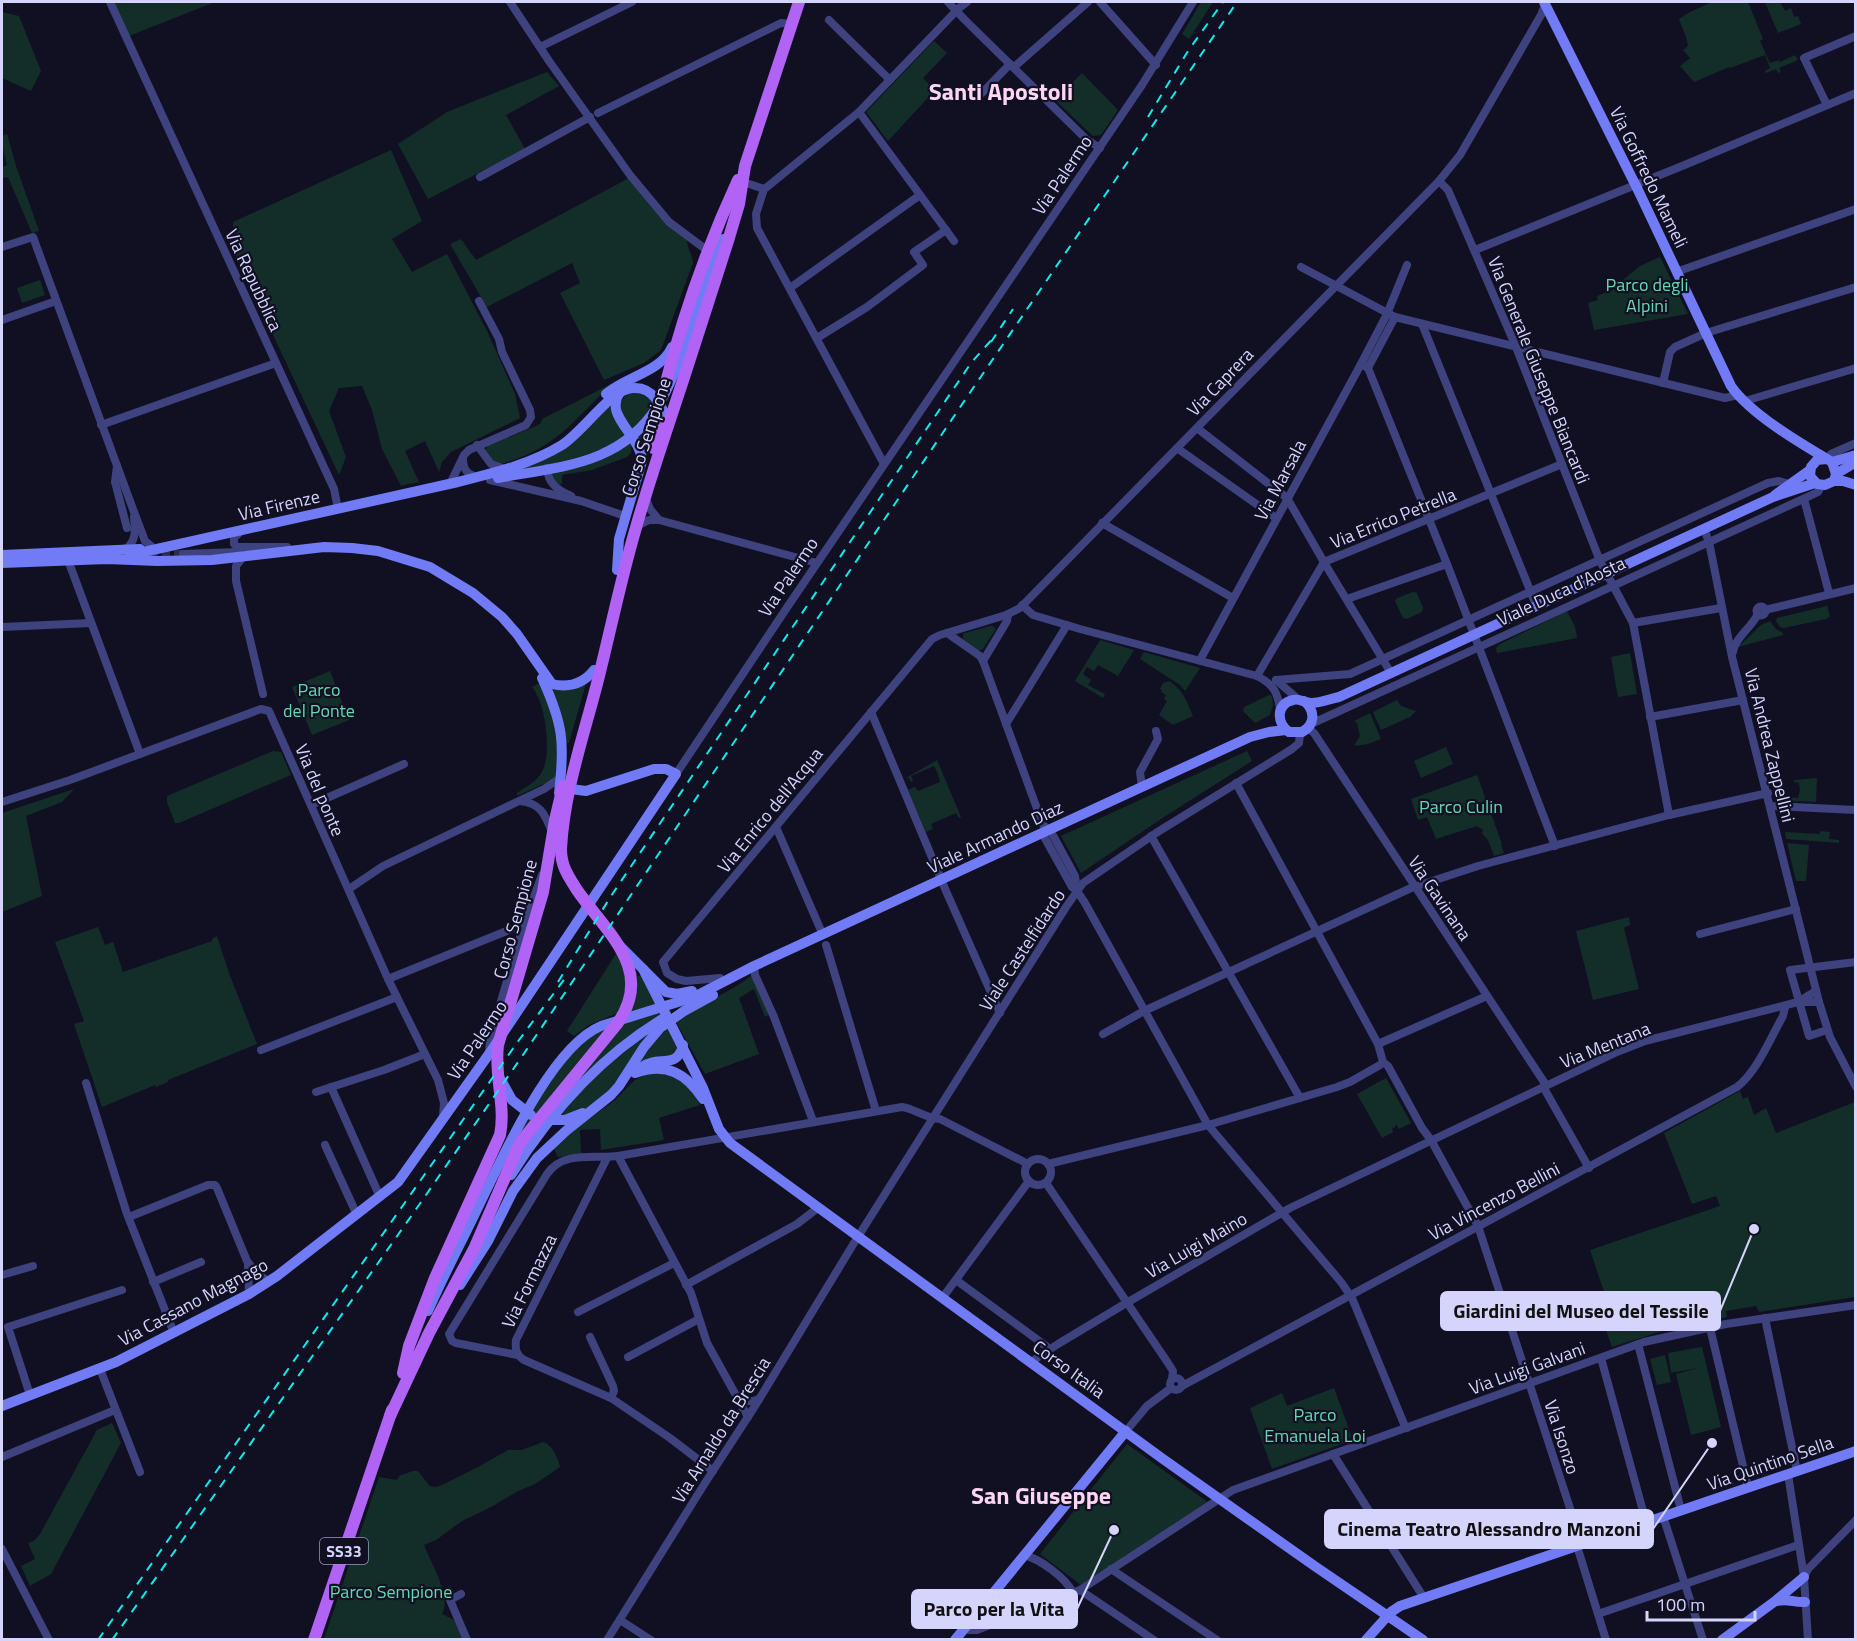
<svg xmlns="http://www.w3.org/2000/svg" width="1857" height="1641" viewBox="0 0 1857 1641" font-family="'Titillium Web',sans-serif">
<rect width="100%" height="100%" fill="#111023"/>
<g fill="#132d29">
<polygon points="114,2 215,2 129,36"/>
<polygon points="1201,2 1213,2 1189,39 1182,34"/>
<polygon points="1712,2 1748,2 1763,39 1760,41 1770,63 1779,60 1780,62 1795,55 1798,60 1779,68 1781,72 1778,73 1776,69 1766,73 1765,71 1770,68 1765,55 1730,68 1729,67 1694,82 1680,66 1690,58 1683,50 1688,46 1686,37 1679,19 1690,12"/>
<polygon points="1765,2 1780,2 1785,11 1791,8 1794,17 1798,16 1801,24 1778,33"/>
<polygon points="2,12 19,16 41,71 31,91 2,78"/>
<polygon points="934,41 947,53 923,78 935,90 888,141 866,112"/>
<polygon points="547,72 559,86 506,115 525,149 428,199 398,144 447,112"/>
<polygon points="1082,73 1118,110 1101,135 1093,136 1055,100"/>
<polygon points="7,134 16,166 39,231 32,233 8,177 2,178 2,167 7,165 2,145 2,136"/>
<polygon points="391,150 422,221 392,239 412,272 447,254 488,333 515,394 520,418 451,452 442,462 439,472 425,441 405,451 419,482 401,486 382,449 372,410 362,386 339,388 329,411 346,457 339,475 234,252 233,222"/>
<path d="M629,178C647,201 664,223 687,240C687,248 692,254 693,263L661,350L644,363L604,380L560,293L580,283L572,263L487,307L450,244L461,239L476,260Z"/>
<polygon points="1660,257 1688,314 1594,330 1588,303 1598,300 1597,296 1619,287 1618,284 1640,266"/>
<polygon points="40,280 45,295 22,303 17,288"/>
<path d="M613,383C574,419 556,450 500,464L493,461L485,450L488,446L536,426L541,423L542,419Z"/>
<path d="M637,393L644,396L653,402L652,428L646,462L619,407C623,396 626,394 637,393Z"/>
<path d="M610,406L628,434C594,458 559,462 520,470Z"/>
<polygon points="632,442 631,453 627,457 592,470 562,475 562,483 559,485 553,480 552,472"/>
<polygon points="1413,592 1417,593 1423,608 1422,612 1407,619 1403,618 1395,601 1397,598"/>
<polygon points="1827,606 1830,616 1826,619 1784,628 1780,627 1776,621 1777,618"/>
<polygon points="1567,611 1575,627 1577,638 1497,653 1496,648 1500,644"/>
<polygon points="1770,621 1775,628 1783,633 1783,635 1738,647 1761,625"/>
<polygon points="990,626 993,626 996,629 982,650 978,650 963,639 963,634 965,633"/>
<polygon points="1100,640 1134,650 1118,676 1098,665 1094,671 1087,667 1083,674 1091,680 1088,685 1105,694 1103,698 1075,681"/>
<polygon points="1144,652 1200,668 1185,691 1180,685 1140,659"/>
<polygon points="1630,653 1637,694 1618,697 1611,657"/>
<polygon points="330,671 349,720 312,735 292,687"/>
<path d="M1169,681C1184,691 1186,700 1193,716L1173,725L1159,715L1167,701L1164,699L1166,695L1161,692L1162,690L1160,689L1163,683Z"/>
<path d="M542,682L560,745L556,777L552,780L517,796V793C526,787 536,782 542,772C552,754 546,703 532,687Z"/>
<polygon points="586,683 569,743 567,743 550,687"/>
<polygon points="1269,695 1272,696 1273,705 1270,715 1255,723 1243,711 1244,707"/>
<polygon points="1397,700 1401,706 1416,711 1410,717 1381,730 1373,712"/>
<polygon points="1370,713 1381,739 1368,744 1355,746 1355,744 1360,736 1357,723 1354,721"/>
<polygon points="1446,747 1453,764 1421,778 1414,761"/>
<polygon points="273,751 281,752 291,775 179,823 175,823 167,802 167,796"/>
<polygon points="1247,751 1252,761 1164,817 1081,873 1061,836"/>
<polygon points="937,760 961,817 959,818 956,813 931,824 933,829 926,832 908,790 915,787 918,791 940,782 938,774 934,766 911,776 913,781 911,782 909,778 906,778"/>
<polygon points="1477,775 1502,844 1501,845 1504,853 1494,856 1488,840 1482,833 1483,830 1477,826 1436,839 1427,817 1418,820 1411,799"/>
<path d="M1817,778L1816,802C1794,800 1778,806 1772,781L1784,780L1783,797L1798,798L1800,790L1799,783L1794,782V780Z"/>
<polygon points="74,789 62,802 26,816 42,896 2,912 2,813"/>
<polygon points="1820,831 1830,832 1829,839 1839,840 1839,843 1786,839 1785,832 1820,834"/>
<polygon points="1787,843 1809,845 1806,881 1796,881"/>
<polygon points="1629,917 1630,925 1624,928 1639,989 1593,1000 1576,931"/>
<polygon points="98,927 105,945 113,942 123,972 212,941 212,939 217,936 229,973 257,1044 168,1080 168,1082 156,1087 155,1085 102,1107 74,1024 84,1021 55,942"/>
<polygon points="617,952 627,976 624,999 618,1013 589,1025 574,1036 567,1031"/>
<polygon points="641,975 658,1004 631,1012 636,977"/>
<path d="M752,975L769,1015L765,1017L754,989L739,998L759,1054L705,1074L675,1020C699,1003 729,994 752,975Z"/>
<polygon points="660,1013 661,1014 574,1085 625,1023"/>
<polygon points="656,1027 612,1089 583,1111 556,1118 599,1072"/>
<path d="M669,1027L678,1043L676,1055L639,1066C646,1050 656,1039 669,1027Z"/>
<path d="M605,1030L519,1136C536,1105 570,1041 605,1030Z"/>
<path d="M648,1073C674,1073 688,1081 700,1105L659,1118L664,1140L601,1150L600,1129L580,1130L581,1153L558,1157L554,1149L578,1127L614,1101L635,1080Z"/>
<polygon points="1386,1078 1411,1123 1399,1129 1396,1124 1395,1127 1392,1129 1393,1132 1382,1138 1357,1094"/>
<polygon points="1740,1091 1743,1099 1748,1097 1754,1115 1766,1108 1776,1133 1855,1102 1855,1297 1759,1312 1756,1306 1726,1311 1727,1317 1662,1331 1612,1347 1595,1299 1605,1295 1590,1250 1720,1206 1716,1196 1692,1204 1664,1133"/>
<polygon points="1702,1347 1721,1427 1691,1435 1676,1374 1698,1368 1671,1373 1668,1353"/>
<polygon points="1665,1355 1671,1382 1657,1385 1650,1359"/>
<polygon points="1334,1388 1353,1440 1272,1469 1250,1408 1282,1393 1287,1406"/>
<polygon points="112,1423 121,1443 51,1574 30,1586 21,1566 35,1559 28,1543 34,1541 40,1534 97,1430"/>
<path d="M543,1442C553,1445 558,1458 560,1467L535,1484L518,1491L491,1507L462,1521L436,1540L424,1545C431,1563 452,1597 442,1614L454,1620L463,1639H324L379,1477L397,1480L399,1476C424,1467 414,1469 430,1486L435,1487L440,1486L480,1466L508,1450H522Z"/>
<polygon points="1127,1444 1209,1503 1208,1506 1081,1585 1040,1554"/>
</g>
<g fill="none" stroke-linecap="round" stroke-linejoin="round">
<polyline stroke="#2e2d44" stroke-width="8" stroke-dasharray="8 4" stroke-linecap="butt" points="150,553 183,554"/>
<g stroke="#3e427f" stroke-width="8">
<polyline points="110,2 334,489 338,509"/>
<polyline points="510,2 549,61 630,175 669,222 708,251"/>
<polyline points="948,2 964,19 1086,139 1100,148"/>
<polyline points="1100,2 1156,65"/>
<polyline points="829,20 890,80"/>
<polyline points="540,47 632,2"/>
<polyline points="1014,67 1088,2"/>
<polyline points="982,93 1010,64"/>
<polyline points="1827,105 1804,58 1856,36"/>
<polyline points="859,112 954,241"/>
<polyline points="598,113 781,23 792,24"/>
<polyline points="480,177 590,117"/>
<polyline points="1439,181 1448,190 1516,347 1600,561 1633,623 1669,815"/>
<polyline points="743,182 764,189"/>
<polyline points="2,247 33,237 134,512 145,541 155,549"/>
<polyline points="1475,250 1687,164 1856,93"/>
<polyline points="1301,267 1395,317 1725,398 1738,395"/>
<polyline points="1676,272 1856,209"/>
<polyline points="790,288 920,195"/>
<polyline points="2,320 56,301"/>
<polyline points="1422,324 1536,605"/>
<polyline points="817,338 867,307 923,265 914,252 946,230"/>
<polyline points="1361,364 1368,368 1447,564 1555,846"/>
<polyline points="1368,368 1395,317"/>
<polyline points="1663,383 1670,352 1675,347 1706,333 1856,287"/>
<polyline points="1745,401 1856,368"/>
<polyline points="101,425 276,363"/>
<polyline points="1197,428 1287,498 1328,569 1391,673"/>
<polyline points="477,445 491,464 505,469"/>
<polyline points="1177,448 1276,518"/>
<path d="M463,459C463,469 467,475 478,477"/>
<polyline points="1828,459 1831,454 1856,443"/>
<polyline points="884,464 757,228 756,214 764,189 767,187 859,112 959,8 967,2"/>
<polyline points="117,466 115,482 127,528"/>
<path d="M547,468C548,484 558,490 571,496"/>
<polyline points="490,480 581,501 625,516"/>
<polyline points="450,484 464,455 469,450 526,425 531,417 530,410 502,352 499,339 479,301"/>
<polyline points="646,499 650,509 659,520"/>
<polyline points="1804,499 1829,593"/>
<polyline points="1102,523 1233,598"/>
<polyline points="637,526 649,520 659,520 817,563"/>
<polyline points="1704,529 1709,542 1732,657 1819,1002 1830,1037 1856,1087"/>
<polyline points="241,531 234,538 234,544 237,547 287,547"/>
<path d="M125,549C137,542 135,529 134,517"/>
<polyline points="183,554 238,552"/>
<polyline points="243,557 236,566 236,581 263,694"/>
<polyline points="68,560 140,754"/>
<polyline points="1347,599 1447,564"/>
<path d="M1022,605L1033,615L1080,629L1257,676C1273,684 1278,692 1280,710"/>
<circle cx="1761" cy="611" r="4.5"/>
<polyline points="1765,610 1856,588"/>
<polyline points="1633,623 1721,608"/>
<polyline points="2,627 91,623"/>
<polyline points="947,633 980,656 983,661 1043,825 1050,830 1075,876 1077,891"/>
<path d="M1733,652C1735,638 1751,628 1758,614"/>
<polyline points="1200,660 1361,364 1387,314 1407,265"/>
<polyline points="983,661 1007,621 1008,614"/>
<polyline points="1257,676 1324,562 1562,464"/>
<polyline points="1276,680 1350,674 1768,483 1779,481 1789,484"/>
<polyline points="1276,680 1298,699"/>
<polyline points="871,712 946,891 1000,1013"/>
<polyline points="1650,717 1743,700"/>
<polyline points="1006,724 1067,625"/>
<polyline points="1311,724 1801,500 1818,492 1822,485"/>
<polyline points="1308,728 1314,733 1544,1082 1545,1090 1589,1168"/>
<polyline points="676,774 788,606 1142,85 1193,2"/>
<polyline points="1142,787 1140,772 1158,739 1156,731"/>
<path d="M520,801C541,803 545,815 552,832"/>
<polyline points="2,802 70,780 261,709 269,711 388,979 438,1080 444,1103 443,1116"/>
<polyline points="311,805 404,764"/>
<polyline points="1771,806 1856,810"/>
<polyline points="776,827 823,935"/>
<polyline points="1042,833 1072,887 1077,891 1085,903 1208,1125 1341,1282 1352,1298 1404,1424 1407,1428"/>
<polyline points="1151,836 1300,1098"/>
<polyline points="349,889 383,866 544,789 560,778"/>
<polyline points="1700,934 1796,909"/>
<polyline points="826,945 876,1111"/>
<polyline points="754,966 755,975 774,1017 813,1121"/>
<polyline points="720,978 686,981 677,979 667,973 663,962 932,639 940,635 1006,615 1020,608 1439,181 1460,155 1541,15 1546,3"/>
<polyline points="388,979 524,924"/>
<polyline points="1798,1002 1816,991"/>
<polyline points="1827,1030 1809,1036 1790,970 1856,962"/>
<polyline points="1103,1034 1144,1011 1411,888 1478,866 1669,815 1768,793"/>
<polyline points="1378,1044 1487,996"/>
<polyline points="261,1050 397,997"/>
<polyline points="489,1054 490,1038 524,924 542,875"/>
<polyline points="1383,1062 1388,1066 1422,1128 1431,1140 1478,1226 1582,1545"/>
<polyline points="86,1083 127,1214 174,1333"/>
<polyline points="331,1087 380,1197"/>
<polyline points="316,1092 384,1070 425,1054"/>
<polyline points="325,1145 357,1215"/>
<polyline points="618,1156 691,1293 707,1343 748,1417"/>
<path d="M607,1158L516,1340C515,1349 516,1355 524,1360L611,1398L670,1438L713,1471"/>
<circle cx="1038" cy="1172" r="13"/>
<polyline points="1048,1164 1208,1125 1337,1087 1350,1082 1380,1065 1383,1062 1378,1044 1236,783"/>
<polyline points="1046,1183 1168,1363 1173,1371 1172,1379"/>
<polyline points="129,1217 208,1185 215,1185 217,1188 247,1261 258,1275 269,1281"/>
<polyline points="248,1265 249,1294"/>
<polyline points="2,1275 33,1266"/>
<polyline points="956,1280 1050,1349"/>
<polyline points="153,1282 201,1262"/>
<polyline points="686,1285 797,1224 819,1207"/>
<polyline points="943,1297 1029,1181"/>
<polyline points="578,1312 674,1263"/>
<polyline points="1765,1318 1797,1471"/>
<polyline points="1710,1328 1748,1487"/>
<polyline points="590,1337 613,1386 614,1391 611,1398"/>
<polyline points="1638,1344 1681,1510"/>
<path d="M518,1355L456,1343L452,1341L449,1334L547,1174C564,1150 594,1159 618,1156L902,1107C916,1109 926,1119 940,1119L1028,1164"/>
<polyline points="628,1357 699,1319"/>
<polyline points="1601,1358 1646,1522"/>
<polyline points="1031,1362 1058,1344 1123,1305 1290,1208 1617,1052 1645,1041 1798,1002 1819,1002"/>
<polyline points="100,1369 140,1472"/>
<circle cx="1176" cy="1384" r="6"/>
<path d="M1182,1386L1737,1087C1757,1072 1771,1037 1783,1016L1785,1007"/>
<polyline points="30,1395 8,1327 122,1290"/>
<polyline points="738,1401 754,1401 759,1399"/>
<polyline points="1126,1431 1147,1406 1171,1388"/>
<polyline points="1333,1454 1424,1598"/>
<polyline points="2,1457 115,1410"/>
<polyline points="1788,1474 1804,1577 1808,1640"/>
<polyline points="1663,1516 1703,1640"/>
<polyline points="1577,1546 1606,1640"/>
<polyline points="2,1549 49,1640"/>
<path d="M1024,1555C1040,1559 1066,1578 1073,1593"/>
<polyline points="1111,1569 1217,1640"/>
<polyline points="1804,1577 1808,1569 1856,1520"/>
<polyline points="1080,1590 1154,1640"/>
<polyline points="461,1594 450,1600 467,1640"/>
<polyline points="1598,1614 1798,1545"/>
<polyline points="620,1620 651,1640"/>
<polyline points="964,1628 969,1630 977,1630 1080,1590 1233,1490 1644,1342 1726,1324 1856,1305"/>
<polyline points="607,1640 705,1483 755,1406 854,1243 1066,907 1083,883 1156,833 1292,749 1299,743 1300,733"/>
</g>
<g stroke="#727bf6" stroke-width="10">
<path d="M1544,2L1638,190L1731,386C1750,414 1803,445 1832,462L1836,474L1834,481L1825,485L1817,484L1810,476L1811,467L1817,460L1826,459"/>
<path d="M606,394C626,376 660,373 672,347"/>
<polyline points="1832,462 1856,455"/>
<polyline points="1836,474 1856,462"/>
<path d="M498,478C530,472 570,468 600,455C659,430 672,380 692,325C702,296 712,268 723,239"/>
<polyline points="1834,481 1843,481 1856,485"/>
<polyline points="1775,495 1810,470"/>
<polyline points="2,555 140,549"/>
<path d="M130,555L458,482C494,473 531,464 562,445C582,432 609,393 628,389C652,383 667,409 666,429"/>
<path d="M2,563L107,559L157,561L212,560L324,547L352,548L378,551L430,567L473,593L502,617L517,634L552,684C569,688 583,684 594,670"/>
<path d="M617,570L619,539L642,461C640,434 603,416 620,392"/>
<path d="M542,678C563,724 565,742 559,793"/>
<path d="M1304,701C1316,711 1315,725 1302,732H1289C1277,724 1275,704 1293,700C1299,698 1305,703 1311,703C1320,703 1330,699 1339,697L1773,497L1815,483"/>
<polyline points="620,946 666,992 677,994 692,991"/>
<polyline points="643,969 703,1088 719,1129 730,1143 1163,1459 1316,1567 1423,1640"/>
<path d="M642,1067C657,1055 678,1070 683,1045"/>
<path d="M635,1073C666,1062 686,1073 703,1099"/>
<polyline points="501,1080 512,1100 531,1115"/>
<polyline points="546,1120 565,1120 583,1113"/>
<path d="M511,1175C550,1113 601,1056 664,1018"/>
<polyline points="460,1285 488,1241 513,1191 537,1158 567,1130 611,1095 619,1086 644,1047 660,1028 684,1011 713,995"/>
<path d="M428,1311C444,1274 463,1239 480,1203C504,1155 551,1047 601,1026L694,997L754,966L1250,737L1269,732L1286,730"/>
<polyline points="2,1406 116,1362 249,1294 277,1276 398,1182 489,1054 676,774 666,769 654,769 586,791 571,789"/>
<path d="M1777,1601C1788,1598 1795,1603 1805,1602"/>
<polyline points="955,1640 1126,1431"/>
<polyline points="1366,1640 1391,1612 1400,1606 1856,1451"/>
<polyline points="1722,1640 1774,1602 1804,1577"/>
</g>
<g stroke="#b063f5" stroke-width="12">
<path d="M664,390C682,318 707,247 738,180"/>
<polyline points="653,448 659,420"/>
<path d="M403,1373L409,1346L435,1278L500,1135C506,1106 494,1076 498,1045L543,892L555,820L563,786"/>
<path d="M390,1416L429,1333L475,1247L519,1145L527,1134L617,1024C656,970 606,932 577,890C568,876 561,866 561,849C564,790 585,732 599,676C611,628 621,579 635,531C651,474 671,418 689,362C702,322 715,282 728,241L739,204L745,166L799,2"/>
<polyline points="314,1640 392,1410"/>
</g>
<g stroke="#0feced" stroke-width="2" stroke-dasharray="9 8" stroke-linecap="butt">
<polyline points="1148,117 1188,51 1223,2"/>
<polyline points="991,342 1013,309"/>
<polyline points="558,982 611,896 971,363 995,336"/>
<polyline points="98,1640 519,1040 566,977"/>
<polyline points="112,1640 419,1205 525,1052 967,397 1237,2"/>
</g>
</g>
<g text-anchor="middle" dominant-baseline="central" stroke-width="4.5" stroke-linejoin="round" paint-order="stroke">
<rect fill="#111023" stroke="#9a99bb" stroke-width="1.5" x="320" y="1538" width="48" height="26" rx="4.5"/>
<g font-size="16" font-weight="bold" fill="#d5d4fc">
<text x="344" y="1551">SS33</text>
</g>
<g font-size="18" fill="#d5d4fc" stroke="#111023">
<text transform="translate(1062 175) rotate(-56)">Via Palermo</text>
<text transform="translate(1649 177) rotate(64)">Via Goffredo Mameli</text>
<text transform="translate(254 280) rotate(65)">Via Repubblica</text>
<text transform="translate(1539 370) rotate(68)">Via Generale Giuseppe Biancardi</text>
<text transform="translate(1220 382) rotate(-46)">Via Caprera</text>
<text transform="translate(646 437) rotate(-72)">Corso Sempione</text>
<text transform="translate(1280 480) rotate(-62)">Via Marsala</text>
<text transform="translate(279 505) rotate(-13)">Via Firenze</text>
<text transform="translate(1393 518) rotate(-22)">Via Errico Petrella</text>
<text transform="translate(788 577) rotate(-56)">Via Palermo</text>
<text transform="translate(1561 591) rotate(-25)">Viale Duca d'Aosta</text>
<text transform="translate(1770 745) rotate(76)">Via Andrea Zappellini</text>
<text transform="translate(320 790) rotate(67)">Via del ponte</text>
<text transform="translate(770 810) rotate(-51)">Via Enrico dell'Acqua</text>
<text transform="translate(995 837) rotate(-25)">Viale Armando Diaz</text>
<text transform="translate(1440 898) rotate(56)">Via Gavinana</text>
<text transform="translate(515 919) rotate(-75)">Corso Sempione</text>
<text transform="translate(1022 950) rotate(-57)">Viale Castelfidardo</text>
<text transform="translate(477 1040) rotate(-56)">Via Palermo</text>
<text transform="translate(1605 1045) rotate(-22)">Via Mentana</text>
<text transform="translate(1494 1201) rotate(-28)">Via Vincenzo Bellini</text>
<text transform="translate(1196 1245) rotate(-30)">Via Luigi Maino</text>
<text transform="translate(529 1281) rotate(-64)">Via Formazza</text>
<text transform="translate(193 1302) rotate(-28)">Via Cassano Magnago</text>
<text transform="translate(1527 1368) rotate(-20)">Via Luigi Galvani</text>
<text transform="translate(1069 1369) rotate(36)">Corso Italia</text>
<text transform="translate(721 1430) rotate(-58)">Via Arnaldo da Brescia</text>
<text transform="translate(1562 1437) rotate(72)">Via Isonzo</text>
<text transform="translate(1770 1463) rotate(-19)">Via Quintino Sella</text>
</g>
<g font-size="18" fill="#65d8b0" stroke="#111023">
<text x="1647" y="284">Parco degli<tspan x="1647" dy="21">Alpini</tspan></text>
<text x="319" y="689">Parco<tspan x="319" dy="21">del Ponte</tspan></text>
<text x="1461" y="806">Parco Culin</text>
<text x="1315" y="1414">Parco<tspan x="1315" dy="21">Emanuela Loi</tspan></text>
<text x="391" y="1591">Parco Sempione</text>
</g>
<g font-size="24" font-weight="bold" fill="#fcd6f2" stroke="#111023">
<text x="1001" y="91">Santi Apostoli</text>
<text x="1041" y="1495">San Giuseppe</text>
</g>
</g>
<path fill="none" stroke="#d5d4fc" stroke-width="2" d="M1754 1229L1720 1311M1712 1443L1653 1529M1114 1530L1077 1609"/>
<g fill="#d5d4fc" stroke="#111023" stroke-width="2">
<circle cx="1754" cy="1229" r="6"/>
<circle cx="1712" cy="1443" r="6"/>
<circle cx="1114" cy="1530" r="6"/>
</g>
<g fill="#d5d4fc" stroke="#d5d4fc" stroke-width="2">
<rect x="1441" y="1292" width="279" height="38" rx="6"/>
<rect x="1325" y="1510" width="328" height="38" rx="6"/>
<rect x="912" y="1590" width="165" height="38" rx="6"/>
</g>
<g font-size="20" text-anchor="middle" font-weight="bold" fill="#111">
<text x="1581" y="1318">Giardini del Museo del Tessile</text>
<text x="1489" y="1536">Cinema Teatro Alessandro Manzoni</text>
<text x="994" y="1616">Parco per la Vita</text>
</g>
<rect width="1857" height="1641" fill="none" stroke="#d5d4fc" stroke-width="6"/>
<path d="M1647 1611v9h108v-9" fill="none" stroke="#d5d4fc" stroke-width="3"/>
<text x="1656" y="1611" font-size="18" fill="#d5d4fc" stroke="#111023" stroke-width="4.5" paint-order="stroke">100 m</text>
</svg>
